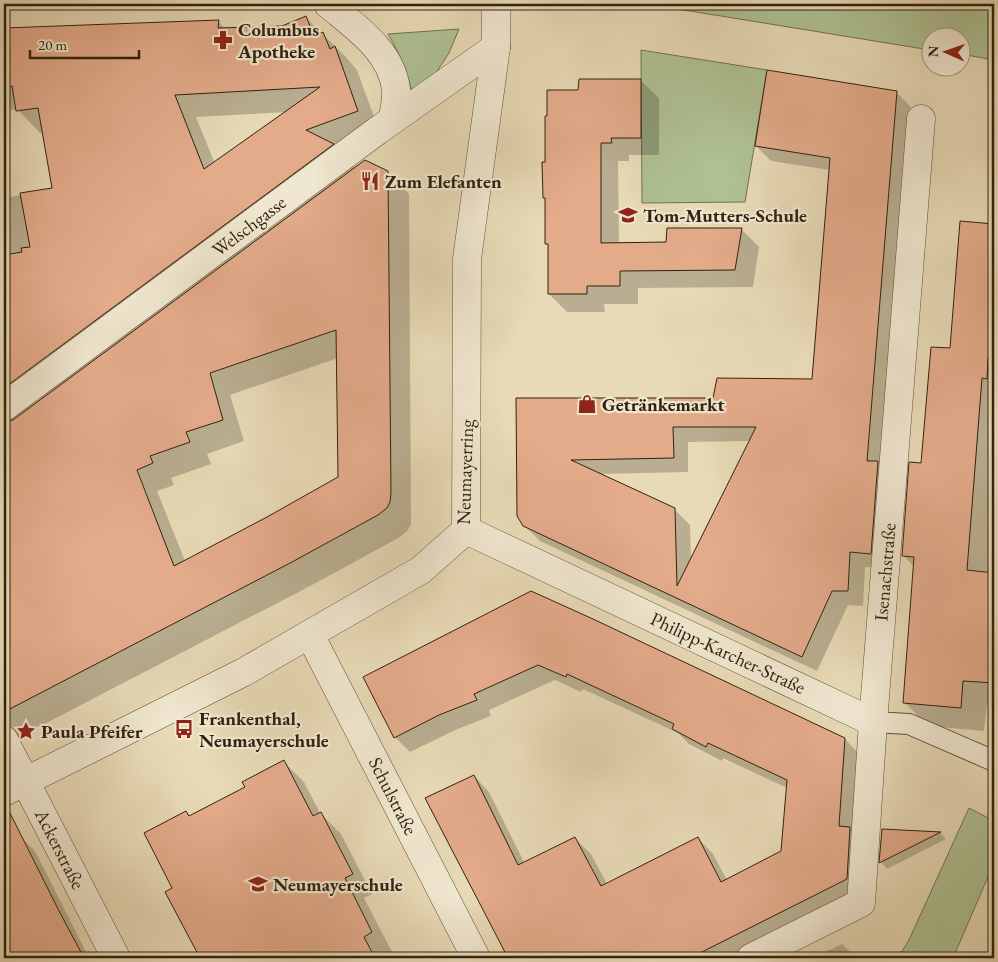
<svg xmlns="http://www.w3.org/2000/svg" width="998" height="962" viewBox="0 0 998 962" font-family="'EB Garamond',serif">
<rect width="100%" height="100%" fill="#e8dab6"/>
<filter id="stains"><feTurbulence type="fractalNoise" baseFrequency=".004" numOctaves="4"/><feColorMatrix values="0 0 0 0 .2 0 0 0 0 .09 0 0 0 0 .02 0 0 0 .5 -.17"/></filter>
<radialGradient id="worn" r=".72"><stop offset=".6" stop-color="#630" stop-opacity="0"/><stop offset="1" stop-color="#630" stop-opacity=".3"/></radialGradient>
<g fill="#afc193" stroke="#707251">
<polygon points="647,4 994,4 994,60 961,54 960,38 930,38 930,50"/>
<path d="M459,29L449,53L434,76L413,95C407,73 400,54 388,34Z"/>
<polygon points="641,50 767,70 745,202 642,203"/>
<polygon points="969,808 994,821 994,863 953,958 898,958 909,940"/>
</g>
<g fill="#0003" fill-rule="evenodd">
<path d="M306,18L345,56L357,70L380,133L337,149L356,168L387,172L409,194L411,524L408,530L400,537L314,584L4,745V667L13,665L4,614V455L39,440L16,418L11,424L21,444L4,448V198L54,189L44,132L40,133L17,109L4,110V30L218,21L225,29L282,27ZM287,112L215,164L196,117ZM338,358L339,478L185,561L157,491L174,485L171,478L211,464L207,454L244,441L230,395Z"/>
<polygon points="640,80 659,98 659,155 629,155 629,161 618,161 619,244 667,243 741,229 759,247 753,287 638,288 638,304 604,304 605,312 567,312 549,294 549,245 546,243 546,200 544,198 546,163 580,91"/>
<path d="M896,92L911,107L883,467L885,568L865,567L863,606L848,605L817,671L540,541L524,525L518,399H714L814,380L830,170L771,161L756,146ZM750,441L691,561L690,525L674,509L599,474L688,472V442Z"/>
<polygon points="961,222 994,225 994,704 987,704 984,731 928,726 904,702 914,567 903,555 923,464 951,350"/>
<polygon points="531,592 845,739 860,755 862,894 736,958 509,958 427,799 474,776 489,792 525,864 575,839 591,854 607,884 698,838 713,854 727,880 782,852 787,788 723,758 722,761 689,744 678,733 583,689 581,692 555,680 489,710 491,716 455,730 410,752 395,737"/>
<polygon points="284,762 304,782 320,813 341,834 372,894 364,898 392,952 389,954 391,958 204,958 198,952 174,888 185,812 190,817 247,787"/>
<polygon points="883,830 940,833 946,839 887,869 881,862"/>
<polygon points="21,837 35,851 89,958 4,958 4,846"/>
<polygon points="842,944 856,958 813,958"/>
</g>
<g fill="#e4ab8b" stroke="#30220f" fill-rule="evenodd">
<path d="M306,16L314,36L323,32L330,49L335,46L358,111L306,130L334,144L4,388V255L22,252L21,248L30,247L20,193L52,188L38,108L16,111L12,86L4,87V28L219,20L218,28L282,26ZM320,87L204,169L175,95Z"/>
<path d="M767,70L897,91L867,461H878L871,554L850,552L848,591H832L802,657L523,526L517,516L516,398H713L717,378L812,379L830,158L755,146ZM673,427H756L677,586L675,508L571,460L674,458Z"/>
<polygon points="579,79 641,79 641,138 611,138 612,143 601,143 601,243 666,242 667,228 742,228 735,270 620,271 620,286 587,286 587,294 548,294 548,244 545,244 545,198 543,198 542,162 545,162 545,116 547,116 547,90 578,90"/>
<path d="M365,160L388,171L391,493L390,502L387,508L378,515L292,562L4,712V422L13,420ZM336,330L338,477L267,517L174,566L137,470L153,463L150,456L190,442L186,432L223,420L210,373Z"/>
<polygon points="960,221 994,224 994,358 988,358 987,379 982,378 967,570 994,573 994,683 963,681 961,708 903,703 914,557 902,556 909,462 921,463 931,347 950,348"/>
<polygon points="531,591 593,619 845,738 839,826 850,827 847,879 690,958 508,958 425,798 474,775 518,865 575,837 601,886 698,837 721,882 781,851 787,780 708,743 706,747 672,729 674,724 567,674 566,677 538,665 474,694 477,700 439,715 394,738 363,677"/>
<polygon points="284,760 313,816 321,812 353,874 345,878 372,932 364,937 375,958 200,958 165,892 172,888 144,833 186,811 189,816 245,787 242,782"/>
<polygon points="7,807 58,909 84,958 4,958 4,808"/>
<polygon points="882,829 941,832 879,863"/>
</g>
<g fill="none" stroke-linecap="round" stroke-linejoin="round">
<g stroke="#5e5039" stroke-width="22">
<polyline id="service" points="873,722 909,724 994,761"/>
</g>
<g stroke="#5e5039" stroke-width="29">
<g id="minor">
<path d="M328,4C355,27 391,50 396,89C397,98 394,110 393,119"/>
<polyline points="4,407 377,131 496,47"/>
<polyline points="466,530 873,722"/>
<polyline points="310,635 476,958"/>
<polyline points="4,740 116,958"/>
<polyline points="751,958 861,903 873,722 921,119"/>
</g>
</g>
<g stroke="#5e5039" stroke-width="29">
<polyline id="tertiary" points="4,792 244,672 421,570 466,530 467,259 496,47 496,4"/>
</g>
<use href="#service" stroke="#f0e7d0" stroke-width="20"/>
<use href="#minor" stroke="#f0e7d0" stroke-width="28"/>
<use href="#tertiary" stroke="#f0e7d0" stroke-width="28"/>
</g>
<defs>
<g id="pharmacy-bare" transform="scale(1.5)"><path d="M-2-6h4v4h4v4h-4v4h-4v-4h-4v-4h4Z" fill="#8f2418" stroke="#f0e7d0" stroke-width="2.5" paint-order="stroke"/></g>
<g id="restaurant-bare" transform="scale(1.5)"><path d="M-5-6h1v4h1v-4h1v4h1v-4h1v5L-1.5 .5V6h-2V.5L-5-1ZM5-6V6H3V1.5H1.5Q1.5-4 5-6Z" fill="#8f2418" stroke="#f0e7d0" stroke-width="2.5" paint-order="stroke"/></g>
<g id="school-bare" transform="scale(1.5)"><path d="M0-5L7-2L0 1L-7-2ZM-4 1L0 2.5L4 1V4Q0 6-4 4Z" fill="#8f2418" stroke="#f0e7d0" stroke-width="2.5" paint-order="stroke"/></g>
<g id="shop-bare" transform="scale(1.5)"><path d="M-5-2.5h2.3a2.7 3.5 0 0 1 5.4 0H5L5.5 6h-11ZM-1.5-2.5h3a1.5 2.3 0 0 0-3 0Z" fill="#8f2418" stroke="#f0e7d0" stroke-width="2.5" paint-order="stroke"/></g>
<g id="bus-bare" transform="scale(1.5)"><path d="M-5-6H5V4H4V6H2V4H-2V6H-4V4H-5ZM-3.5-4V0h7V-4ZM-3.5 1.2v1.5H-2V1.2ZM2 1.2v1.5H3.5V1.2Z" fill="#8f2418" stroke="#f0e7d0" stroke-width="2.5" paint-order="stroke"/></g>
<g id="sight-bare" transform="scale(1.5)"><path d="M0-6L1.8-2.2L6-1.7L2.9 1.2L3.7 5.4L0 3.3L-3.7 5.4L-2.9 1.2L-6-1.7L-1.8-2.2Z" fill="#8f2418" stroke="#f0e7d0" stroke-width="2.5" paint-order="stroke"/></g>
</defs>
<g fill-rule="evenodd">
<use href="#pharmacy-bare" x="223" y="40"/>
<use href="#restaurant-bare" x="370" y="181"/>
<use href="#school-bare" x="628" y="215"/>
<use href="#shop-bare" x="587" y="404"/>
<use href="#bus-bare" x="184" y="729"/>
<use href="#sight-bare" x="26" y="731"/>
<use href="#school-bare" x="258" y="884"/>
</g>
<g text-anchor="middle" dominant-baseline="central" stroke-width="4.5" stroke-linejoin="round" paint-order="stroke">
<g font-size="19" font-weight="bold" fill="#30220f" stroke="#f0e7d0" text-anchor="start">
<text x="238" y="29">Columbus<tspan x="238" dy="22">Apotheke</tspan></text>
<text x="385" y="181">Zum Elefanten</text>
<text x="643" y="215">Tom-Mutters-Schule</text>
<text x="602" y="404">Getränkemarkt</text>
<text x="199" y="718">Frankenthal,<tspan x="199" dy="22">Neumayerschule</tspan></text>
<text x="41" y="731">Paula Pfeifer</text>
<text x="273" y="884">Neumayerschule</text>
</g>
<g font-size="19" fill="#30220f" stroke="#f0e7d0">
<text transform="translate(249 226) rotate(-37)">Welschgasse</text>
<text transform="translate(465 472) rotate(-88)">Neumayerring</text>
<text transform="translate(885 572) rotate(-85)">Isenachstraße</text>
<text transform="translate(728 653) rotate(25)">Philipp-Karcher-Straße</text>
<text transform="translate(393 796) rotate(63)">Schulstraße</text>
<text transform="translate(60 849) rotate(63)">Ackerstraße</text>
</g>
</g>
<rect width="998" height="962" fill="none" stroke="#e8dab6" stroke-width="20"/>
<rect x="5" y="5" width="988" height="952" fill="none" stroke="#30220f" stroke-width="2.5"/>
<rect x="10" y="10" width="978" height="942" fill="none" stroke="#30220f"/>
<g transform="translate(946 52) rotate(272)"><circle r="24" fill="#f0e7d0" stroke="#a39883"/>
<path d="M0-4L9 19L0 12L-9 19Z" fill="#8f2418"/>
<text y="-8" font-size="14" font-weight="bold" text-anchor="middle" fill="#30220f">N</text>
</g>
<path d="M30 50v8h109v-8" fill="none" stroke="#30220f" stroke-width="2.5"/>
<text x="38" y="50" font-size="15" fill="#30220f" stroke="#f0e7d0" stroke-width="4" paint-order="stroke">20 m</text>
<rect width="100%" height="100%" filter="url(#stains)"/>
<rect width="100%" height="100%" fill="url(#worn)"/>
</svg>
